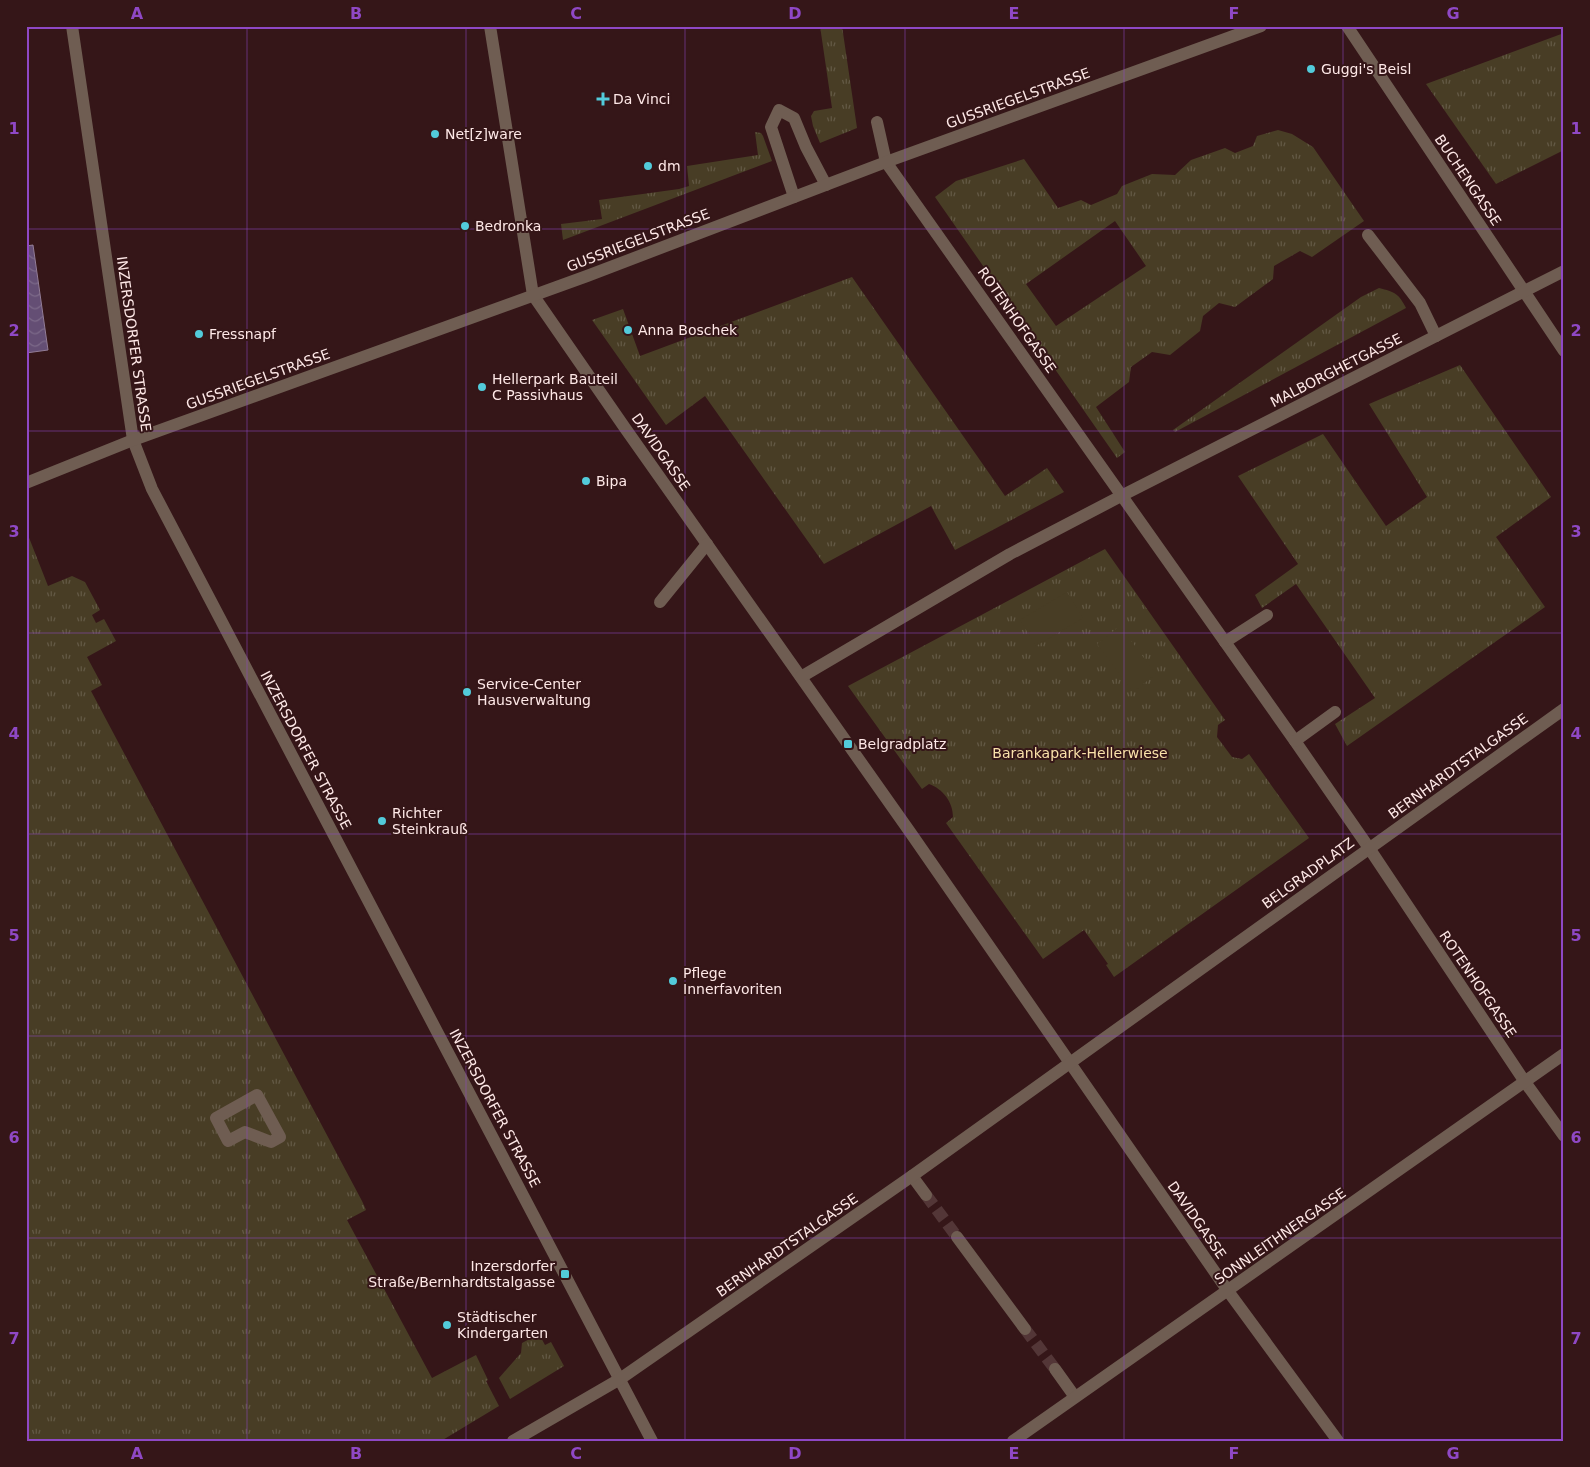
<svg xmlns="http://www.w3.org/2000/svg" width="1590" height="1467" viewBox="0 0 1590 1467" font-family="'DejaVu Sans',sans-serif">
<defs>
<pattern id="grass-tufts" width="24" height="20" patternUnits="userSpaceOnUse" patternTransform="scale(1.25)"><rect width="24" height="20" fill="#483d25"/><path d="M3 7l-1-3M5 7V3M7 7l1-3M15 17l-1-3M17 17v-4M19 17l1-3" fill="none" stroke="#635945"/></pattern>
<pattern id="water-waves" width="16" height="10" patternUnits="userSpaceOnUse" patternTransform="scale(1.25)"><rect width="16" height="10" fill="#644e74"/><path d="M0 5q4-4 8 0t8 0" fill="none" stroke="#7b6888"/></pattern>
</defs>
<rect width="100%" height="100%" fill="#351618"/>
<g fill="url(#grass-tufts)" fill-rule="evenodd">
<polygon points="820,26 842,26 857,128 820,143 813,126 811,116 814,111 832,108"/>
<polygon points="1564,33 1564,150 1496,184 1426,84"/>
<path d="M1278,130L1292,134L1313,147L1364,221L1312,257L1300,251L1274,266L1273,279L1235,307L1219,303L1203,316L1200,331L1170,355L1152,352L1131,367L1129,382L1096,407L1125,452L1117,458L935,197L956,181L1024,159L1058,208L1081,200L1091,205L1117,194L1122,186L1152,174L1175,175L1191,160L1225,148L1235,153L1253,146L1257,136ZM1115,221L1146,266L1056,326L1026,284Z"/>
<polygon points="755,132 761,133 763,136 772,161 563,240 561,224 602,219 599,200 679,189 689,186 687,166 758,155"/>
<polygon points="852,277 1005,496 1047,468 1064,492 955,550 931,506 824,564 705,396 666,425 592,320 623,309 640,356"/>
<path d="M1379,288C1395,292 1398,293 1406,308L1175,432L1173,430L1361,297Z"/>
<polygon points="1460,365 1551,497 1496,537 1545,607 1347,746 1335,724 1375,698 1296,584 1262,608 1255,595 1298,564 1238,476 1323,434 1386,526 1427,497 1369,404"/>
<polygon points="26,530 48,586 72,576 85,582 100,610 92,615 96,623 104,619 116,641 87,657 102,685 91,691 362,1201 366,1210 347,1220 432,1378 476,1355 488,1380 486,1381 499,1406 441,1441 26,1441"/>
<path d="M1105,549L1225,720L1218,725L1217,737L1232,757L1242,759L1249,754L1309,838L1114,977L1106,965L1108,964L1084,930L1043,959L946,823L953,817C953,802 943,789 929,784L922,789L848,686Z"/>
<polygon points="539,1334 545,1345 551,1342 564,1366 510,1399 499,1378 521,1353 522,1343"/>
</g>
<g fill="#483d25">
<polygon points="1067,592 1083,618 1036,646 1020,620"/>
<polygon points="1120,626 1156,674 1133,692 1097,644"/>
</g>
<polygon fill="url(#water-waves)" stroke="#927c96" points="33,245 48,350 26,353 26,246"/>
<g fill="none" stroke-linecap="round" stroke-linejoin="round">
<g stroke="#533637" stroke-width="12" stroke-dasharray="12 6" stroke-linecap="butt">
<polyline points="926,1195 957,1237"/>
<polyline points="1025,1329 1055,1369"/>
</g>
<g stroke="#6f5d52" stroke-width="12">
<polyline points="72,26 133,440 152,489 652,1441"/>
<polyline points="490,26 533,295 625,428 910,832 1228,1291 1338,1441"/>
<polyline points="1347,26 1564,351"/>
<polyline points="877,122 886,162 1295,741 1369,848 1525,1082 1564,1136"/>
<polyline points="794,197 771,127 779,110 794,118 806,147 826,185"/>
<polyline points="1368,235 1420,303 1436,336"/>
<polyline points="26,483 133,440 587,276 886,162 1261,26"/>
<polyline points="660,602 707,544"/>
<polyline points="1225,642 1267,615"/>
<polyline points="801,677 1010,554 1123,495 1564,271"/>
<polyline points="1295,741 1335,712"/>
<polygon points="257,1095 280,1137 271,1142 245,1132 228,1141 216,1118"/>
<polyline points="912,1176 926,1195"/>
<polyline points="957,1237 1025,1329"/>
<polyline points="1055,1369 1075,1397"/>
<polyline points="513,1441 620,1379 912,1176 1564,709"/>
<polyline points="1013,1441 1564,1054"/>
</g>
</g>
<path fill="none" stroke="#8f48c5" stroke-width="1" stroke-opacity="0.55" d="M247,26V1441M466,26V1441M685,26V1441M905,26V1441M1124,26V1441M1343,26V1441M26,229H1564M26,431H1564M26,633H1564M26,834H1564M26,1036H1564M26,1238H1564"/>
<g fill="#52cbda" stroke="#351618" stroke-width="2">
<circle cx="1311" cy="69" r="5"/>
<path d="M600.5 91.5h5v5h5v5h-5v5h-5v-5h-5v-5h5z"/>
<circle cx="435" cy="134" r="5"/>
<circle cx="648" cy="166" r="5"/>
<circle cx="465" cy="226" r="5"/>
<circle cx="628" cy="330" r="5"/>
<circle cx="199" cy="334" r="5"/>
<circle cx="482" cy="387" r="5"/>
<circle cx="586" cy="481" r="5"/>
<circle cx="467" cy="692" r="5"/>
<rect x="843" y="739" width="10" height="10" rx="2.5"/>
<circle cx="382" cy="821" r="5"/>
<circle cx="673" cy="981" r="5"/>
<rect x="560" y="1269" width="10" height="10" rx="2.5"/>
<circle cx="447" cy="1325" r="5"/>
</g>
<g text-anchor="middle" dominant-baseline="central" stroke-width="4" stroke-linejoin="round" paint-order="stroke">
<g font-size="14" fill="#fee8e7" stroke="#351618" text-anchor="start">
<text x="1321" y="69">Guggi's Beisl</text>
<text x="613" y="99">Da Vinci</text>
<text x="445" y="134">Net[z]ware</text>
<text x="658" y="166">dm</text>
<text x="475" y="226">Bedronka</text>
<text x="638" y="330">Anna Boschek</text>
<text x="209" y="334">Fressnapf</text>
<text x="492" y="379">Hellerpark Bauteil<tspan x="492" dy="16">C Passivhaus</tspan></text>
<text x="596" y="481">Bipa</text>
<text x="477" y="684">Service-Center<tspan x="477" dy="16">Hausverwaltung</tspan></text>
<text x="858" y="744">Belgradplatz</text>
<text x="392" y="813">Richter<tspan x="392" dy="16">Steinkrauß</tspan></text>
<text x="683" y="973">Pflege<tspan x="683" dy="16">Innerfavoriten</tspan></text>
<text x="555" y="1266" text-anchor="end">Inzersdorfer<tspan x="555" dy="16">Straße/Bernhardtstalgasse</tspan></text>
<text x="457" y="1317">Städtischer<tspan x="457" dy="16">Kindergarten</tspan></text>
</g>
<g font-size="14" fill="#fee8e7" stroke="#351618">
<text transform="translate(1018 98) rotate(-20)">GUSSRIEGELSTRASSE</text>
<text transform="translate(1468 180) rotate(56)">BUCHENGASSE</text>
<text transform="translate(638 240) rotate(-21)">GUSSRIEGELSTRASSE</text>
<text transform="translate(1017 320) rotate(55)">ROTENHOFGASSE</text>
<text transform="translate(134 344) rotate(82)">INZERSDORFER STRASSE</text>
<text transform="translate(1336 370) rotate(-27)">MALBORGHETGASSE</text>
<text transform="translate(258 379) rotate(-20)">GUSSRIEGELSTRASSE</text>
<text transform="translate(661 452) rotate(55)">DAVIDGASSE</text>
<text transform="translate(306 750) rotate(62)">INZERSDORFER STRASSE</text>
<text transform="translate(1458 766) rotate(-36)">BERNHARDTSTALGASSE</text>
<text transform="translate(1308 873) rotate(-36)">BELGRADPLATZ</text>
<text transform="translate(1478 984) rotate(56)">ROTENHOFGASSE</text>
<text transform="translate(495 1108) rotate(62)">INZERSDORFER STRASSE</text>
<text transform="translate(1197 1220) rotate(55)">DAVIDGASSE</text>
<text transform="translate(1280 1236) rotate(-35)">SONNLEITHNERGASSE</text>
<text transform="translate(787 1245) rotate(-35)">BERNHARDTSTALGASSE</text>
</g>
<g font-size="14" fill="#fae2aa" stroke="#351618">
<text x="1080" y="753">Barankapark-Hellerwiese</text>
</g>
</g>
<rect width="1590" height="1467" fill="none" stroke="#351618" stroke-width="55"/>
<rect x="28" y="28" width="1534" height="1412" fill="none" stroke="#8f48c5" stroke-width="2"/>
<g font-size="16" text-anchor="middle" font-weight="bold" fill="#8f48c5">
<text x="137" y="19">A</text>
<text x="356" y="19">B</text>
<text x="576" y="19">C</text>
<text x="795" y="19">D</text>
<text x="1014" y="19">E</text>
<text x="1234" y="19">F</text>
<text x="1453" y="19">G</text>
<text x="14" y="134">1</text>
<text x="1576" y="134">1</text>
<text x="14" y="336">2</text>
<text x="1576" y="336">2</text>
<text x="14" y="537">3</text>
<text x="1576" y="537">3</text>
<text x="14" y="739">4</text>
<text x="1576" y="739">4</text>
<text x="14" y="941">5</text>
<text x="1576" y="941">5</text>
<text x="14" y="1143">6</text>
<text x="1576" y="1143">6</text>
<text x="14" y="1344">7</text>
<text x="1576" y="1344">7</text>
<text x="137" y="1459">A</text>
<text x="356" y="1459">B</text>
<text x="576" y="1459">C</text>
<text x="795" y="1459">D</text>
<text x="1014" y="1459">E</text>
<text x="1234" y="1459">F</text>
<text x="1453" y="1459">G</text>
</g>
</svg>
